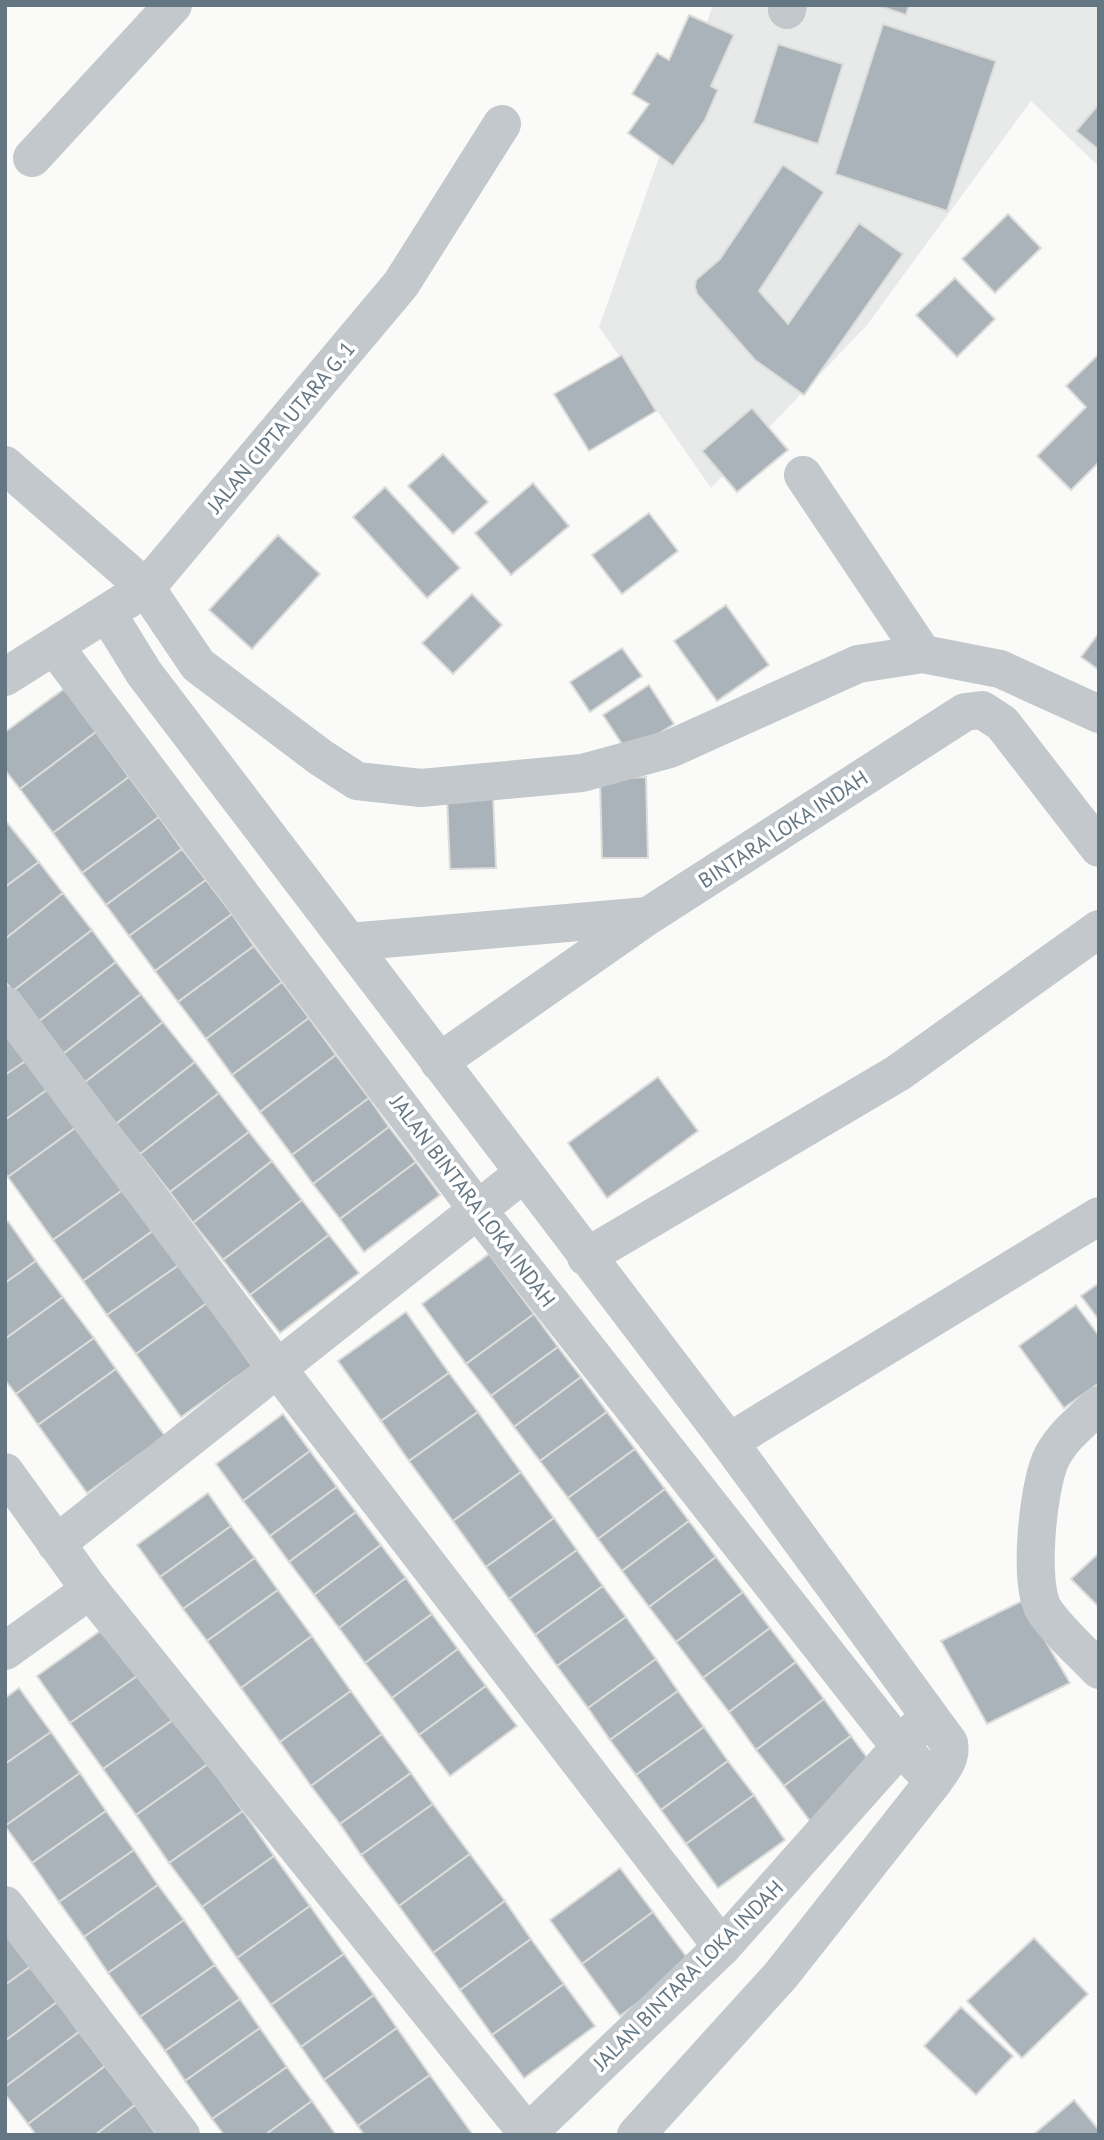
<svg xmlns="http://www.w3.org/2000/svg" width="1104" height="2140" viewBox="0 0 1104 2140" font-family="'PT Sans',sans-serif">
<rect width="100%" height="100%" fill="#fafaf8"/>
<polygon fill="#e8e9e9" points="713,5 1099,5 1099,167 1031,101 867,325 711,488 599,327"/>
<g fill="#aab3b9" stroke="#dcdcda" stroke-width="2">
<polygon points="877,5 909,5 906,15"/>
<polygon points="689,15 734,35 711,86 718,90 705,120 673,166 628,133 649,104 632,94 657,53 669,60"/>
<polygon points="883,24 996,61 947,211 835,174"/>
<polygon points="778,44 843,64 818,144 753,123"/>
<polygon points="1099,104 1099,150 1076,131"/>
<polygon points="783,165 824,192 759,291 788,324 859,223 903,254 804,395 755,360 697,294 695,287 696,280 720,259"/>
<polygon points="1008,214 1041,248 995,293 962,259"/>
<polygon points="955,278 995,319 957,357 916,315"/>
<polygon points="1099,354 1099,462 1071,490 1037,456 1086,407 1066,386"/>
<polygon points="622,355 656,411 589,451 554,394"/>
<polygon points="752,408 788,450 737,492 702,451"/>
<polygon points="443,454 488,502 453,534 408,486"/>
<polygon points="533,483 569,526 511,575 475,533"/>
<polygon points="385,487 460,568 427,598 353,517"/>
<polygon points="649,513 678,551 622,594 592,555"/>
<polygon points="278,535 320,574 252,649 209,610"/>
<polygon points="472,594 502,625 453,674 422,643"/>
<polygon points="726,605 769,665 717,701 674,641"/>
<polygon points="1099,633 1099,670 1081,657"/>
<polygon points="622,648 642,676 590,712 570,682"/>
<polygon points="649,685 674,724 628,753 603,715"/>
<polygon points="64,689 96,732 20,789 5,770 5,732"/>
<polygon points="96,732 129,777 53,833 20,789"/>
<polygon points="129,777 159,817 82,873 53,833"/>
<polygon points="646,777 648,858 602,858 600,779"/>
<polygon points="493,794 496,868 450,869 447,795"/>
<polygon points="159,817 182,849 106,905 82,873"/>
<polygon points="5,820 39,862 5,887"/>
<polygon points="182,849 206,880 129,936 106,905"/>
<polygon points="39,862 63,893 5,939 5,887"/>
<polygon points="206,880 232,914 155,971 129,936"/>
<polygon points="63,893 92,930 13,991 5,981 5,939"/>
<polygon points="232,914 254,946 178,1002 155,971"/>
<polygon points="92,930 116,962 38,1022 13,991"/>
<polygon points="254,946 282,982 206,1039 178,1002"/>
<polygon points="116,962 141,994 63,1054 38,1022"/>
<polygon points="282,982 309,1018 232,1075 206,1039"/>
<polygon points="141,994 163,1022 84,1083 63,1054"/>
<polygon points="309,1018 336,1055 260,1112 232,1075"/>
<polygon points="163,1022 195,1062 116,1124 84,1083"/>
<polygon points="5,1025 30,1058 5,1075"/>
<polygon points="336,1055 369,1098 292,1155 260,1112"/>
<polygon points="30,1058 51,1087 5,1120 5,1075"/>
<polygon points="195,1062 219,1093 140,1154 116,1124"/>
<polygon points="658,1077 698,1131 607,1198 568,1143"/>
<polygon points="51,1087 78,1126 8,1177 5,1174 5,1120"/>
<polygon points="219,1093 249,1132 170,1192 140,1154"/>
<polygon points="369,1098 389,1127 313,1184 292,1155"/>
<polygon points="78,1126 124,1189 53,1240 8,1177"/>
<polygon points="389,1127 416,1162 340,1219 313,1184"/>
<polygon points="249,1132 272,1161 193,1223 170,1192"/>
<polygon points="272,1161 302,1200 223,1260 193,1223"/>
<polygon points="416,1162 440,1195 364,1252 340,1219"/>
<polygon points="124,1189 154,1230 83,1281 53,1240"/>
<polygon points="302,1200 329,1235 250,1295 223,1260"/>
<polygon points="8,1221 36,1261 5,1283 5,1224"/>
<polygon points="154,1230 179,1265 107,1315 83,1281"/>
<polygon points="329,1235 359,1273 280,1333 250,1295"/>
<polygon points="489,1254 534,1314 466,1364 422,1304"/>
<polygon points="36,1261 63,1297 5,1339 5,1283"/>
<polygon points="179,1265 207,1303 136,1354 107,1315"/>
<polygon points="1099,1283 1099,1320 1081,1296"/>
<polygon points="63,1297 94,1338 16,1394 5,1380 5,1339"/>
<polygon points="207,1303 252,1366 181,1417 136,1354"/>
<polygon points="1076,1305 1099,1336 1099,1383 1064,1408 1019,1346"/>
<polygon points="406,1312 449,1373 381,1421 338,1361"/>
<polygon points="534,1314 558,1347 491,1396 466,1364"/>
<polygon points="94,1338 116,1369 38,1425 16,1394"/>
<polygon points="558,1347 581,1377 514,1427 491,1396"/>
<polygon points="116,1369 165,1436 87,1493 38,1425"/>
<polygon points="449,1373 478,1412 409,1461 381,1421"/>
<polygon points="581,1377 607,1412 540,1461 514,1427"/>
<polygon points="478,1412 521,1472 453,1521 409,1461"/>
<polygon points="607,1412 635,1449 568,1498 540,1461"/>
<polygon points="283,1414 310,1451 243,1501 216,1464"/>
<polygon points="635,1449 665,1489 598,1539 568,1498"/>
<polygon points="310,1451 337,1487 270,1536 243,1501"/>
<polygon points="521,1472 554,1518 486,1567 453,1521"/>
<polygon points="337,1487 356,1512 289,1562 270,1536"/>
<polygon points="665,1489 689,1521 622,1571 598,1539"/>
<polygon points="208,1493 231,1526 160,1577 137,1545"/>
<polygon points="356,1512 381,1545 314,1595 289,1562"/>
<polygon points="554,1518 577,1550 509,1599 486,1567"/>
<polygon points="689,1521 716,1557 649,1607 622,1571"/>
<polygon points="231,1526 255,1558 183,1609 160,1577"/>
<polygon points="381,1545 406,1578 339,1628 314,1595"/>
<polygon points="577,1550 603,1586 535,1635 509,1599"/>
<polygon points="1099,1553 1099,1607 1071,1579"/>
<polygon points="716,1557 743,1592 676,1642 649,1607"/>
<polygon points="255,1558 278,1590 207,1641 183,1609"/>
<polygon points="406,1578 432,1614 365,1663 339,1628"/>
<polygon points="603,1586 626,1617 557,1666 535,1635"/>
<polygon points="278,1590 312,1636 241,1688 207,1641"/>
<polygon points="743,1592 770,1628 703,1678 676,1642"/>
<polygon points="1022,1601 1070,1683 987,1724 941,1641"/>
<polygon points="432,1614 458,1649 392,1698 365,1663"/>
<polygon points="626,1617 656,1659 588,1708 557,1666"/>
<polygon points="110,1624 143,1672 70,1723 37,1676"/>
<polygon points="770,1628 796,1662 729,1712 703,1678"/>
<polygon points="312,1636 351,1691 280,1742 241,1688"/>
<polygon points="458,1649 486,1686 419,1735 392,1698"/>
<polygon points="656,1659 678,1691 610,1740 588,1708"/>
<polygon points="796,1662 824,1699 756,1750 729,1712"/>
<polygon points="143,1672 176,1718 103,1769 70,1723"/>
<polygon points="486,1686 517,1726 450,1776 419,1735"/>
<polygon points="19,1688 51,1732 5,1764 5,1698"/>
<polygon points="351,1691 382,1734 311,1786 280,1742"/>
<polygon points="678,1691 704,1727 636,1775 610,1740"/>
<polygon points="824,1699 851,1736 784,1786 756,1750"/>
<polygon points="176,1718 208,1764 136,1815 103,1769"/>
<polygon points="704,1727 728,1761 661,1810 636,1775"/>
<polygon points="51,1732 80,1773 5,1826 5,1764"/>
<polygon points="382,1734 411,1773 340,1824 311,1786"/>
<polygon points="851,1736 877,1771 810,1821 784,1786"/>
<polygon points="728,1761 754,1795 686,1844 661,1810"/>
<polygon points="208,1764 243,1811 169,1863 136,1815"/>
<polygon points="80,1773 106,1811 32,1863 5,1826"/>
<polygon points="411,1773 433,1804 361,1855 340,1824"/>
<polygon points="754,1795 785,1840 718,1888 686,1844"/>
<polygon points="433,1804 470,1854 399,1906 361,1855"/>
<polygon points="106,1811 134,1850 59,1902 32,1863"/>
<polygon points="243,1811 274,1856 202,1907 169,1863"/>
<polygon points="134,1850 158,1885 84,1937 59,1902"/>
<polygon points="470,1854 505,1901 433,1953 399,1906"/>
<polygon points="274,1856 310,1906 237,1958 202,1907"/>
<polygon points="620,1868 653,1912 582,1964 550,1920"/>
<polygon points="158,1885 184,1920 108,1973 84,1937"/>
<polygon points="505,1901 531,1939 460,1990 433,1953"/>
<polygon points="310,1906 344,1954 271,2005 237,1958"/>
<polygon points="653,1912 691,1963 620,2016 582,1964"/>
<polygon points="184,1920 215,1965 140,2017 108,1973"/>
<polygon points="5,1934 30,1967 5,1985"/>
<polygon points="1034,1938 1088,1994 1022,2058 967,2001"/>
<polygon points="531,1939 564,1984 492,2035 460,1990"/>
<polygon points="344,1954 374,1995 301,2047 271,2005"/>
<polygon points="215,1965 240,1999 165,2051 140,2017"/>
<polygon points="30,1967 57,2002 5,2041 5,1985"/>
<polygon points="564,1984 595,2026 524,2078 492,2035"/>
<polygon points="374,1995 397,2028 324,2080 301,2047"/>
<polygon points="240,1999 260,2028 185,2081 165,2051"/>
<polygon points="57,2002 79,2032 5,2087 5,2041"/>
<polygon points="961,2007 1013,2056 976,2095 924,2046"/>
<polygon points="260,2028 287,2067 212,2119 185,2081"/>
<polygon points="397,2028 430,2075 358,2126 324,2080"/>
<polygon points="79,2032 105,2066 28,2124 5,2094 5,2087"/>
<polygon points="105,2066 135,2105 95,2135 36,2135 28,2124"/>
<polygon points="287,2067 312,2101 265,2135 224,2135 212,2119"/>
<polygon points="430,2075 473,2135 364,2135 358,2126"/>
<polygon points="1074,2100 1099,2130 1099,2135 1033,2135"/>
<polygon points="312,2101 336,2135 265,2135"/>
<polygon points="135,2105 157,2135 95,2135"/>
</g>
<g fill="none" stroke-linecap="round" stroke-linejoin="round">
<g stroke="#c3c8cc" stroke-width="38">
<polyline points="787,10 788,5"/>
<polyline points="32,158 173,5"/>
<polyline points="5,465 146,588 198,665 320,757 357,781 421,788 582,773 670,749 858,664 923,654 1000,669 1099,714"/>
<polyline points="803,475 923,654"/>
<path d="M107,613L144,673L729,1442L949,1743C952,1759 942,1769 934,1781L781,1975L636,2135"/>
<polyline points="55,647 477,1209 900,1747 934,1781"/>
<polyline points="5,677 146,588 401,284 502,124"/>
<polyline points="349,942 647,916"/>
<polyline points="5,1005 277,1368 722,1947"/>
<polyline points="439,1062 648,916 965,712 982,710 1002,723 1099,848"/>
<polyline points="586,1257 898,1073 1099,929"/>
<path d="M1099,1405C1081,1422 1060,1438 1050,1461C1038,1490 1028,1583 1044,1610C1056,1629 1083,1653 1099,1670"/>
<polyline points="729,1442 1099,1216"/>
<polyline points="5,1472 90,1590 528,2134"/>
<polyline points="56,1544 524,1173"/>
<polyline points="5,1651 90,1590"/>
<polyline points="5,1905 181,2135"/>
<polyline points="526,2135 722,1947 917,1728"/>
</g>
</g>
<g text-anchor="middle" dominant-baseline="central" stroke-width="7" stroke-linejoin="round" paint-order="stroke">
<g font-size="21" fill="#657683" stroke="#fff">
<text transform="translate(281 427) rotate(-50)">JALAN CIPTA UTARA G. 1</text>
<text transform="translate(783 829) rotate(-33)">BINTARA LOKA INDAH</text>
<text transform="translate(473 1201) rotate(53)">JALAN BINTARA LOKA INDAH</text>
<text transform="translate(688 1975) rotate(-45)">JALAN BINTARA LOKA INDAH</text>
</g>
</g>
<rect width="1104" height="2140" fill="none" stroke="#657683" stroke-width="14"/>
</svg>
